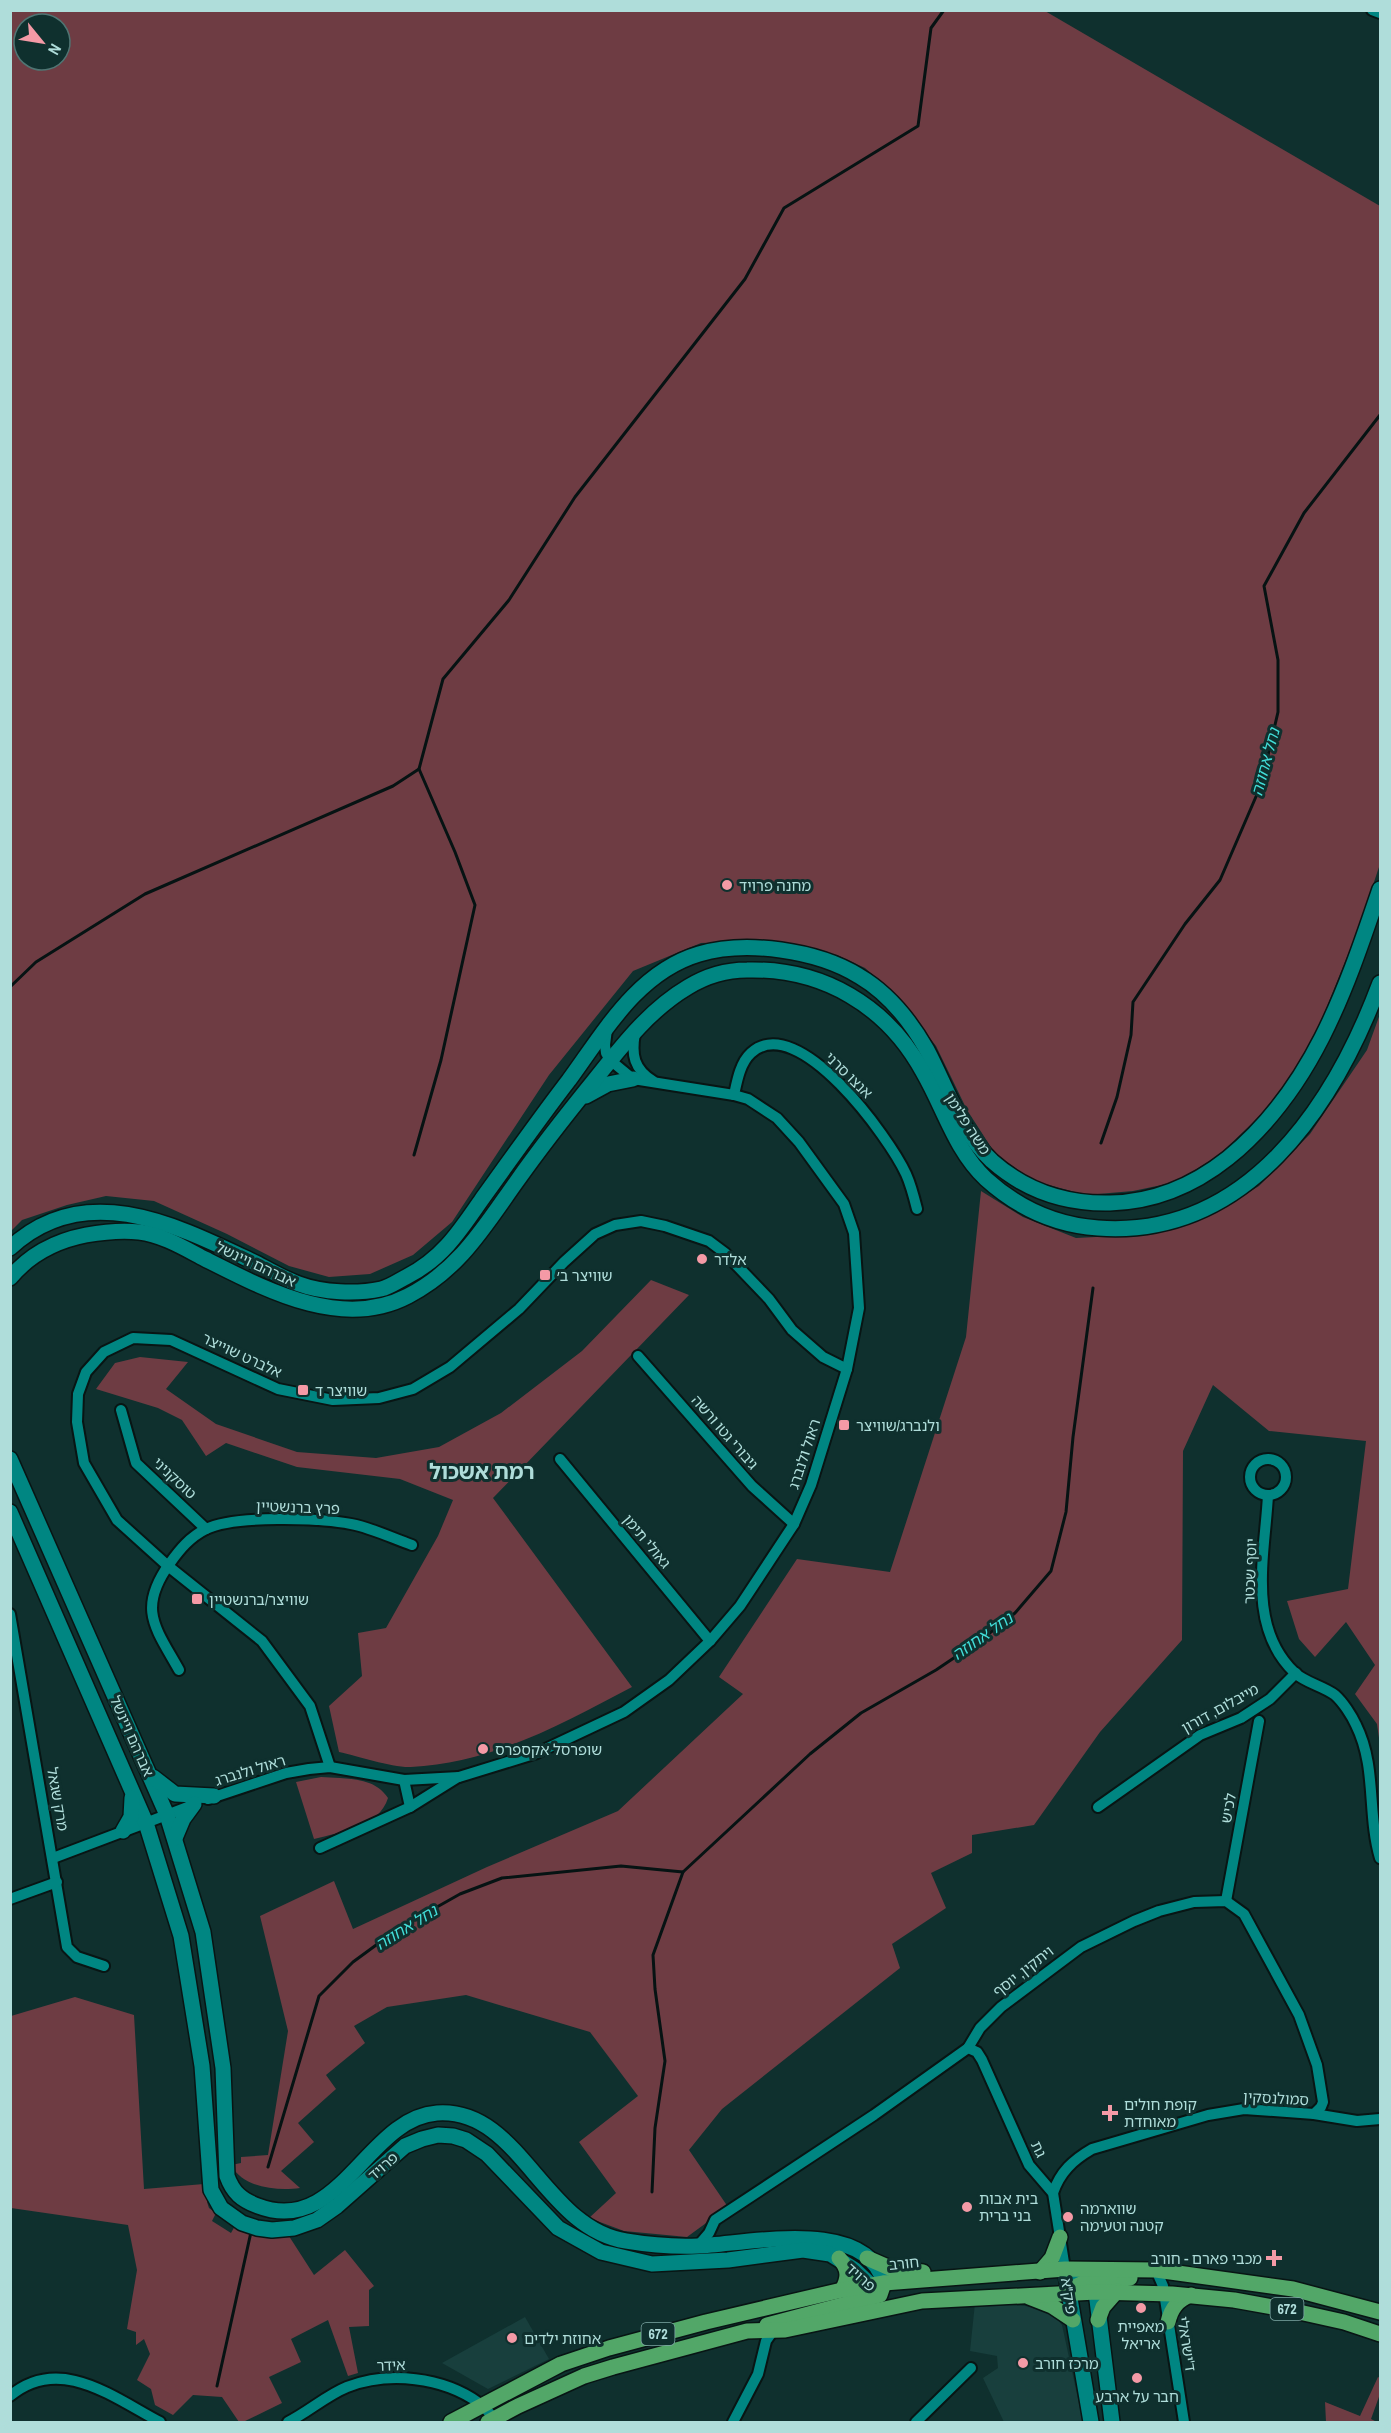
<svg xmlns="http://www.w3.org/2000/svg" width="1391" height="2433" viewBox="0 0 1391 2433" font-family="'Archivo Narrow','Noto Sans Hebrew',sans-serif">
<rect width="100%" height="100%" fill="#0f302e"/>
<g fill="#183f3d">
<polygon points="975,2303 1025,2306 1042,2309 1054,2315 1062,2325 1083,2422 1004,2422 983,2378 998,2368 997,2356 970,2351"/>
<polygon points="525,2317 549,2359 488,2389 442,2363"/>
</g>
<g fill="#6e3c43" fill-rule="evenodd">
<path d="M11,11H1045L1380,206V864L1359,927L1311,1046L1267,1109L1219,1155L1176,1182L1133,1191L1086,1195L1034,1181L996,1155L967,1110L936,1046L898,997L865,968L837,955L759,941L701,943L633,971L549,1075L452,1222L413,1255L370,1274L329,1277L289,1266L227,1234L154,1201L106,1196L67,1205L22,1220L11,1231ZM24,24H60V60H24Z"/>
<path d="M1380,1014V1745L1377,1724L1355,1694L1375,1665L1346,1622L1315,1657L1299,1639L1287,1601L1348,1589L1366,1441L1269,1431L1213,1385L1183,1451L1182,1640L1100,1732L1034,1825L972,1835V1853L931,1873L946,1908L892,1944L900,1968L722,2109L689,2150L728,2207L687,2237L624,2231L589,2218L616,2193L579,2142L638,2096L590,2032L466,1995L387,2007L354,2026L365,2043L326,2075L336,2089L298,2123L314,2142L281,2171L300,2188C277,2191 243,2188 231,2165L241,2163V2157L268,2155L288,2031L260,1916L334,1881L353,1929L487,1867L618,1811L743,1694L719,1677L797,1559L890,1572L966,1337L981,1191L1023,1217L1076,1238L1154,1234L1211,1215L1259,1186L1310,1134L1367,1050Z"/>
<path d="M651,1280L689,1295L493,1498L632,1687C562,1724 492,1763 411,1767C393,1768 358,1756 339,1752L329,1706L362,1676L358,1633L386,1628L438,1536L453,1500L400,1479L297,1467L226,1443L206,1456L182,1420L158,1408L96,1389L115,1363L140,1357L188,1362L166,1389L216,1424L297,1452L376,1458L439,1447L501,1413L582,1351Z"/>
<path d="M321,1777C345,1779 374,1776 388,1798C379,1827 341,1832 314,1839L296,1782Z"/>
<polygon points="75,1997 134,2015 144,2189 204,2184 210,2196 207,2202 209,2208 216,2213 212,2221 231,2233 236,2224 287,2233 314,2275 345,2250 374,2286 369,2290 369,2326 349,2327 358,2373 348,2376 328,2320 291,2339 301,2362 269,2377 282,2403 243,2422 239,2422 222,2397 193,2395 173,2415 155,2405 151,2389 137,2380 150,2354 144,2339 136,2345 136,2332 127,2329 137,2270 128,2225 11,2208 11,2016"/>
<polygon points="1378,2377 1380,2378 1380,2394 1371,2419 1377,2422 1326,2422 1325,2402 1360,2416"/>
</g>
<g fill="none" stroke-linecap="round" stroke-linejoin="round">
<g stroke="#061313" stroke-width="3">
<polyline points="10,987 36,962 145,894 393,786 419,769 443,679 509,600 575,497 745,279 784,208 918,126 931,28 944,10"/>
<polyline points="1101,1143 1117,1097 1131,1035 1133,1002 1185,924 1220,880 1261,785 1278,712 1278,660 1264,586 1304,513 1380,415"/>
<polyline points="414,1155 441,1060 475,905 455,852 419,769"/>
<polyline points="268,2167 319,1996 353,1962 398,1929 460,1894 502,1878 621,1866 683,1872"/>
<polyline points="652,2192 655,2128 665,2061 655,1989 653,1955 683,1872 810,1754 861,1713 936,1670 982,1639 1015,1613 1051,1571 1066,1512 1073,1437 1093,1288"/>
<polyline points="217,2386 251,2232"/>
</g>
<g stroke="#081514" stroke-width="14">
<g id="minor">
<polyline points="1372,10 1380,13"/>
<path d="M635,1033C631,1055 634,1069 653,1081"/>
<path d="M734,1095C737,1081 740,1063 751,1053C798,1010 890,1139 906,1174C911,1185 914,1197 917,1209"/>
<polyline points="638,1356 752,1486 794,1524"/>
<polyline points="121,1410 136,1463 206,1529"/>
<circle cx="1268" cy="1477" r="18"/>
<polyline points="560,1459 710,1641"/>
<path d="M1268,1495C1265,1554 1246,1627 1295,1673C1306,1683 1323,1686 1335,1695C1343,1702 1352,1716 1356,1725C1377,1767 1367,1814 1380,1858"/>
<polyline points="10,1614 67,1947 77,1957 104,1966"/>
<path d="M179,1670C155,1627 137,1609 170,1563C180,1549 190,1537 206,1529C234,1515 321,1518 351,1524C372,1528 392,1538 412,1545"/>
<polyline points="330,1767 310,1706 262,1641 168,1566 117,1520 84,1463 77,1422 78,1394 86,1372 104,1352 133,1338 171,1340 278,1389 333,1400 379,1398 413,1389 450,1367 519,1309 564,1262 595,1234 615,1225 641,1221 665,1226 709,1241 725,1253 769,1299 792,1330 823,1357 847,1369"/>
<polyline points="208,1799 286,1773 309,1769 330,1767 404,1780 459,1777 537,1753 624,1712 669,1680 710,1641 740,1606 794,1524 811,1485 847,1369 859,1308 854,1233 844,1204 799,1142 777,1118 748,1099 734,1095 633,1079 610,1060 606,1053 605,1045 607,1029"/>
<polyline points="410,1807 458,1777"/>
<polyline points="1098,1807 1200,1735 1241,1718 1270,1699 1296,1673"/>
<polyline points="320,1848 410,1807 404,1780"/>
<polyline points="53,1858 193,1805"/>
<polyline points="10,1899 57,1882"/>
<polyline points="1226,1901 1259,1721"/>
<polyline points="968,2048 977,2052 982,2060 1029,2165 1053,2193 1065,2269"/>
<path d="M1053,2193C1060,2172 1073,2160 1092,2149L1208,2115L1244,2109L1314,2114L1357,2121L1380,2119"/>
<polyline points="697,2247 709,2233 715,2220 874,2115 968,2048 980,2028 1001,2007 1081,1947 1134,1921 1159,1911 1194,1902 1226,1901 1244,1914 1299,2015 1317,2065 1323,2102 1321,2107 1314,2114"/>
<polyline points="1156,2270 1163,2286 1184,2422"/>
<path d="M10,2396C60,2354 114,2398 160,2422"/>
<path d="M288,2422C308,2412 327,2395 347,2387C389,2371 443,2377 479,2403C487,2408 491,2417 498,2422"/>
<polyline points="733,2422 758,2374 766,2341 773,2331"/>
<polyline points="916,2422 971,2368"/>
</g>
</g>
<g stroke="#081514" stroke-width="18">
<g id="secondary">
<polyline points="586,1096 608,1084 633,1079"/>
<path d="M10,1248C86,1177 180,1227 258,1264C271,1271 285,1279 299,1284C323,1293 357,1294 381,1289C390,1287 398,1281 406,1277C442,1259 460,1231 482,1199C511,1159 539,1119 569,1080C604,1032 638,972 699,954C746,940 817,950 859,976C888,993 911,1022 927,1050C947,1088 960,1131 992,1161C1026,1191 1065,1204 1110,1203C1154,1202 1194,1185 1228,1158C1313,1089 1346,989 1380,889"/>
<path d="M10,1278C30,1254 55,1241 86,1235C103,1232 121,1230 139,1232C163,1235 184,1248 205,1259C265,1289 341,1331 408,1296C460,1269 484,1227 517,1181C541,1147 567,1114 593,1082C621,1047 649,1010 688,987C706,976 725,970 747,970C823,968 887,1006 923,1072C944,1108 955,1150 986,1179C1018,1208 1055,1225 1098,1228C1247,1239 1334,1106 1380,983"/>
<path d="M10,1459L167,1815L203,1932L223,2068L227,2176C233,2193 242,2200 258,2206C340,2237 367,2118 437,2113C520,2107 543,2228 626,2241C650,2245 674,2247 698,2246C748,2244 866,2216 884,2283"/>
<polyline points="10,1512 146,1823 181,1936 202,2066 211,2190 221,2208 242,2223 257,2228 272,2230 294,2228 317,2220 337,2206 405,2146 422,2139 438,2135 453,2136 466,2140 487,2154 558,2228 601,2252 652,2264 728,2260 803,2250 830,2254 854,2269 878,2292"/>
<polyline points="153,1777 175,1794 214,1796"/>
<polyline points="123,1831 131,1817 132,1798"/>
<polyline points="175,1838 183,1819 194,1804"/>
<polyline points="1091,2422 1065,2269 1085,2277 1096,2292 1112,2422"/>
</g>
</g>
<g stroke="#081514" stroke-width="18">
<g id="primary">
<path d="M839,2258C849,2269 849,2278 842,2290"/>
<polyline points="867,2258 890,2268 923,2272"/>
<polyline points="1040,2272 1052,2258 1060,2237"/>
<path d="M1069,2293C1083,2275 1110,2281 1130,2278"/>
<polyline points="1029,2297 1052,2306 1073,2320"/>
<polyline points="1098,2320 1103,2307 1117,2291"/>
<path d="M1168,2322C1171,2309 1177,2300 1191,2295"/>
<polyline points="767,2325 880,2295 884,2283"/>
<polyline points="451,2422 561,2364 609,2348 706,2322 842,2290 884,2283 1065,2269 1156,2270 1293,2289 1380,2312"/>
<polyline points="488,2422 518,2406 584,2376 613,2367 747,2331 785,2330 922,2301 1096,2292 1172,2294 1234,2300 1290,2310 1344,2322 1380,2334"/>
</g>
</g>
<use href="#minor" stroke="#008682" stroke-width="10"/>
<use href="#secondary" stroke="#008682" stroke-width="15"/>
<use href="#primary" stroke="#52a768" stroke-width="15"/>
</g>
<g fill="#f49aa6" stroke="#0f302e" stroke-width="2">
<circle cx="727" cy="885" r="6"/>
<circle cx="702" cy="1259" r="6"/>
<rect x="539" y="1269" width="12" height="12" rx="3"/>
<rect x="297" y="1384" width="12" height="12" rx="3"/>
<rect x="838" y="1419" width="12" height="12" rx="3"/>
<rect x="191" y="1593" width="12" height="12" rx="3"/>
<circle cx="483" cy="1749" r="6"/>
<path d="M1107 2104h6v6h6v6h-6v6h-6v-6h-6v-6h6z"/>
<circle cx="967" cy="2207" r="6"/>
<circle cx="1068" cy="2217" r="6"/>
<path d="M1271 2249h6v6h6v6h-6v6h-6v-6h-6v-6h6z"/>
<circle cx="1141" cy="2308" r="6"/>
<circle cx="512" cy="2338" r="6"/>
<circle cx="1023" cy="2363" r="6"/>
<circle cx="1137" cy="2378" r="6"/>
</g>
<g text-anchor="middle" dominant-baseline="central" stroke-width="6" stroke-linejoin="round" paint-order="stroke">
<g fill="#0f302e" stroke="#7fa9a6" stroke-width="1.5">
<rect x="1270.5" y="2298" width="33" height="22" rx="4.5"/>
<rect x="641.5" y="2323" width="33" height="22" rx="4.5"/>
</g>
<g font-size="14" font-weight="bold" fill="#afddda">
<text x="1287" y="2309">672</text>
<text x="658" y="2334">672</text>
</g>
<g font-size="15" fill="#afddda" stroke="#0f302e" text-anchor="start">
<text x="739" y="885">מחנה פרויד</text>
<text x="714" y="1259">אלדר</text>
<text x="557" y="1275">שוויצר ב׳</text>
<text x="315" y="1390">שוויצר ד</text>
<text x="856" y="1425">ולנברג/שוויצר</text>
<text x="209" y="1599">שוויצר/ברנשטיין</text>
<text x="495" y="1749">שופרסל אקספרס</text>
<text x="1124" y="2104">קופת חולים<tspan x="1124" dy="17">מאוחדת</tspan></text>
<text x="979" y="2198">בית אבות<tspan x="979" dy="17">בני ברית</tspan></text>
<text x="1080" y="2208">שווארמה<tspan x="1080" dy="17">קטנה וטעימה</tspan></text>
<text x="1262" y="2258" text-anchor="end">מכבי פארם - חורב</text>
<text x="1141" y="2326" text-anchor="middle">מאפיית<tspan x="1141" dy="17">אריאל</tspan></text>
<text x="524" y="2338">אחוזת ילדים</text>
<text x="1035" y="2363">מרכז חורב</text>
<text x="1137" y="2396" text-anchor="middle">חבר על ארבע</text>
</g>
<g font-size="15" fill="#afddda" stroke="#0f302e">
<text transform="translate(849 1075) rotate(44)">אנצו סרני</text>
<text transform="translate(968 1124) rotate(57)">משה פלימן</text>
<text transform="translate(256 1264) rotate(25)">אברהם ויינשל</text>
<text transform="translate(242 1355) rotate(25)">אלברט שוייצר</text>
<text transform="translate(725 1432) rotate(49)">גיבורי גטו ורשה</text>
<text transform="translate(804 1454) rotate(-72)">ראול ולנברג</text>
<text transform="translate(175 1478) rotate(43)">טוסקניני</text>
<text transform="translate(298 1507) rotate(2)">פרץ ברנשטיין</text>
<text transform="translate(647 1541) rotate(50)">גאולי תימן</text>
<text transform="translate(1250 1571) rotate(-88)">יוסף שכטר</text>
<text transform="translate(1220 1708) rotate(-29)">מייבלום, דורון</text>
<text transform="translate(132 1736) rotate(66)">אברהם ויינשל</text>
<text transform="translate(250 1770) rotate(-17)">ראול ולנברג</text>
<text transform="translate(58 1799) rotate(80)">מרק שגאל</text>
<text transform="translate(1228 1808) rotate(-80)">לכיש</text>
<text transform="translate(1023 1971) rotate(-38)">ויתקין, יוסף</text>
<text transform="translate(1276 2098) rotate(3)">סמולנסקין</text>
<text transform="translate(1039 2149) rotate(64)">גת</text>
<text transform="translate(383 2166) rotate(-41)">פרויד</text>
<text transform="translate(904 2263) rotate(-6)">חורב</text>
<text transform="translate(861 2277) rotate(42)">פרויד</text>
<text transform="translate(1069 2296) rotate(81)">פיק"א</text>
<text transform="translate(1187 2344) rotate(81)">ד'ישראלי</text>
<text transform="translate(391 2365) rotate(-2)">אידר</text>
</g>
<g font-size="16" font-style="italic" fill="#42ded9" stroke="#0f302e">
<text transform="translate(1265 762) rotate(-75)">נחל אחוזה</text>
<text transform="translate(982 1636) rotate(-35)">נחל אחוזה</text>
<text transform="translate(406 1927) rotate(-32)">נחל אחוזה</text>
</g>
<g font-size="21" font-weight="bold" fill="#afddda" stroke="#0f302e">
<text x="482" y="1471">רמת אשכול</text>
</g>
</g>
<rect width="1391" height="2433" fill="none" stroke="#afddda" stroke-width="24"/>
<g transform="translate(42 42) rotate(120)"><circle r="28" fill="#0f302e" stroke="#4f7573" stroke-width="1.5"/>
<path d="M0-4.5L10 22L0 15L-10 22Z" fill="#f49aa6"/>
<text y="-9" font-size="16" font-weight="bold" text-anchor="middle" fill="#afddda">N</text>
</g>
</svg>
